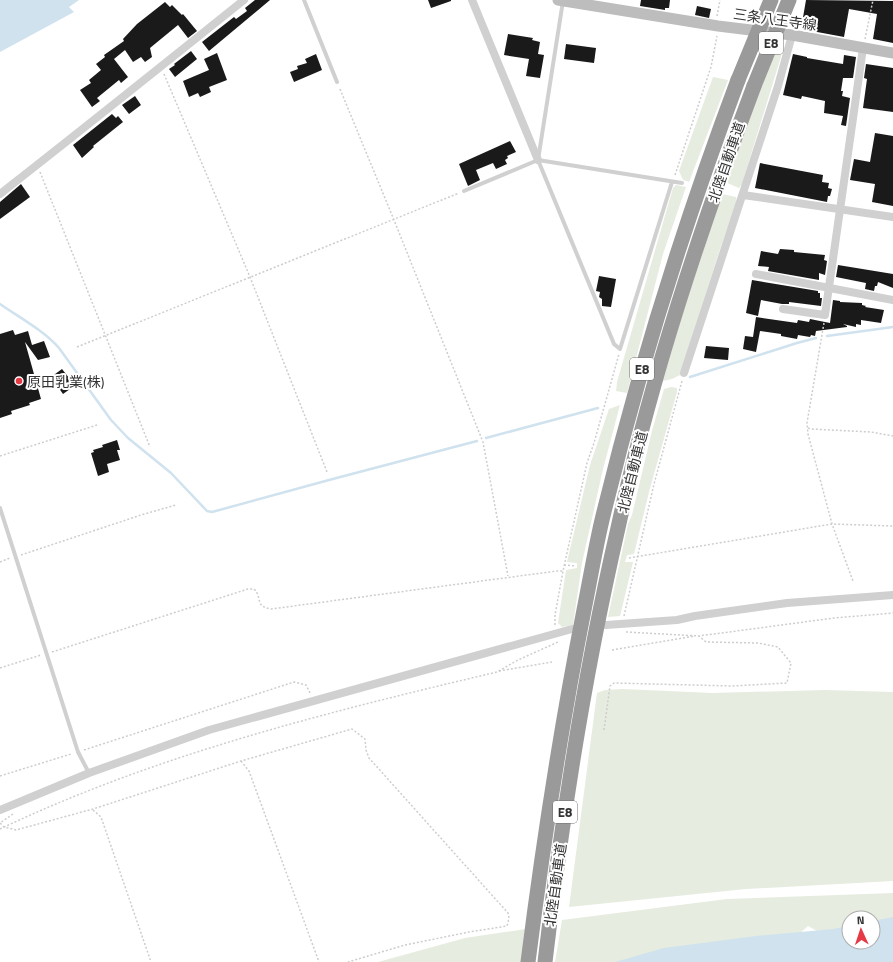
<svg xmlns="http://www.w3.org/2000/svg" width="893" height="962" viewBox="0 0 893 962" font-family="'Titillium Web','Noto Sans JP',sans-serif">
<rect width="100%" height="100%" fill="#fff"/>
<g fill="#e6ecdf">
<polygon points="777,42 783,43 783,50 742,184 739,188 725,182"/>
<polygon points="713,77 728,80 689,182 683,180 679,171"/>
<polygon points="676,185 686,187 663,254 627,393 616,391 617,382 673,188"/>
<polygon points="722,194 736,197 737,202 720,249 680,375 672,379 663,381 683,312"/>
<polygon points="671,387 677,388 677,392 649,492 634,554 627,555 625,562 633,562 620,616 608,617 628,524 632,515 652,431 664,389"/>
<polygon points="620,405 603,469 582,563 573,625 562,627 558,623 566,570 577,568 577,563 567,562 590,465 609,409"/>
<polygon points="623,689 712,693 825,690 893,692 893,881 746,889 569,907 597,693 605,690"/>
<polygon points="893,893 893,923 873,929 873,918 849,918 849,934 828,937 808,926 791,941 654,962 555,962 562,920 727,899"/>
<polygon points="526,929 523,962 378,962 465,938"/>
</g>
<g fill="#cfe2ee">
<polygon points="0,0 79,0 69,7 74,12 0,52"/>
<polygon points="893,917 893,962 615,962 664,948 756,936 833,929 849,926 849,942 873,942 873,921"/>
</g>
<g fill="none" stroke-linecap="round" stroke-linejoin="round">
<g stroke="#cfe2ee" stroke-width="2.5">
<path d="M0,304C20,318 43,330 59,348L111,420L128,438L171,473L207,511L212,512L329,480L477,441"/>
<polyline points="827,336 893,327"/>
<polyline points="690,377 797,343 816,338"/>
<polyline points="486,438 598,408"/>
</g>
</g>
<g fill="#1a1a1a">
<polygon points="255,0 270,0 209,51 202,42 234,17 236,19 247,11 245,8"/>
<polygon points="428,0 451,0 451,1 431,8"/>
<polygon points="641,0 670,0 669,8 665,8 665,10 640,6"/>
<polygon points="806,0 893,1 893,43 873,39 877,14 849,9 844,37 801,29"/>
<polygon points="165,2 170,7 172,5 182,15 183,14 197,31 188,38 178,25 150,48 152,57 145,62 141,57 133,62 125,50 114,59 128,77 121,83 119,80 97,98 100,101 92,107 80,90 91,83 89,80 101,70 96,64 105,57 104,55 124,41 123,39 137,24"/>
<polygon points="697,6 711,9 709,18 695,15"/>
<polygon points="508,34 533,38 532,40 540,42 538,54 544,55 540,78 526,76 529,59 504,55"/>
<polygon points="566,44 596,48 594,63 564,59"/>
<polygon points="191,51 197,59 175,77 169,69 175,65 174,64"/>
<polygon points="217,53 227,80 209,87 211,92 200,97 198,93 189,97 183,81 209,70 204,59"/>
<polygon points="316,54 322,70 294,82 290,72 298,69 297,66 307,63 305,59"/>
<polygon points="793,54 807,57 807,58 843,64 844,55 856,57 853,78 843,78 841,91 843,91 842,96 850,98 846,126 841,125 843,116 824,113 825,101 802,96 801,99 783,95"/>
<polygon points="866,64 893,68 893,112 863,108 867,79 864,78"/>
<polygon points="135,96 141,105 129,114 122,105"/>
<polygon points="112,114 116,118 118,116 123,122 93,146 94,147 82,158 73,145"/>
<polygon points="875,133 893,136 893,206 872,202 875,184 850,180 854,159 870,162"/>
<polygon points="510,141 516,152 507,156 508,158 505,160 507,164 496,169 493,163 476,170 480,180 468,186 459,164"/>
<polygon points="760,163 823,175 822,182 829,183 828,188 832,189 830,196 828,196 827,202 755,188"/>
<polygon points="21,184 30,197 0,219 0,202"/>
<polygon points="780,249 794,250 794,252 825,255 824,260 827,261 825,275 819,273 819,280 768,271 769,267 758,266 761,251 778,254"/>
<polygon points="838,265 893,274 893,288 878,282 877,286 875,286 874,291 865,289 866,283 836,277"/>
<polygon points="599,276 616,279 611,307 602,306 602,299 599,297 600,292 596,291"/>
<polygon points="752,280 818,291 818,293 820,293 820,298 822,298 821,306 789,302 789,304 782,304 761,300 758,316 746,313"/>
<polygon points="833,300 840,301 840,302 862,303 862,305 866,306 865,307 884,310 881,323 861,320 861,325 856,324 856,327 843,324 847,326 847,327 816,331 815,336 811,335 810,337 798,335 797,339 781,336 781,334 760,331 756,352 743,349 745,336 753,337 756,317 797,323 798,320 809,322 810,319 830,323"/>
<polygon points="13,330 15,335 28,331 32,345 44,341 50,357 38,360 25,342 41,399 29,403 30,405 11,411 12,414 0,418 0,334"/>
<polygon points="706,346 729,348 728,360 704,358"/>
<polygon points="62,369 73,383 68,386 70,389 63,394 51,377"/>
<polygon points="117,440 120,450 117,450 120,460 107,464 109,472 98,476 91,453 94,452 93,450 103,447 102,445"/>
</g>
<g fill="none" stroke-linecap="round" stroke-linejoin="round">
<g stroke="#cdcdcd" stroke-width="1.5" stroke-dasharray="2 2" stroke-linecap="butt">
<polyline points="717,16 720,0"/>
<polyline points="865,39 873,0"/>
<polyline points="164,74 250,277 327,472"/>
<polyline points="340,89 394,220 483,442 508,576"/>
<polyline points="40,172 150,447"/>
<polyline points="675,175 711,67 717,36"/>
<polyline points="824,323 807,423 808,434 832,524 853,581"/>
<polyline points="77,347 459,193"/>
<polyline points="808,428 811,429 871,432 893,436"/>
<polyline points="0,456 97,425"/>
<polyline points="21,555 141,515 176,505"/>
<polyline points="629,558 832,524 893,526"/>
<polyline points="0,562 10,558"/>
<polyline points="564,565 576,566"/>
<polyline points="624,616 654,484 682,381"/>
<polyline points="555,625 555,615 563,571 587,463 594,443 619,354"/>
<polyline points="626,632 699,636 834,618 893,613"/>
<polyline points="612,650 695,636"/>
<path d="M52,652L248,589H254C263,598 254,606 271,609L557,571H563"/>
<polyline points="0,668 41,655"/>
<polyline points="499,671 552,662"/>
<polyline points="604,730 610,686 614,683 732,686 787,683 791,663 778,647 758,643 706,642 699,636"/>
<polyline points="84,750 294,682 306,685 310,693"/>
<polyline points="241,761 249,771 319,962"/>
<polyline points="0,776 71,754"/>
<polyline points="93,810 101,817 151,962"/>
<polyline points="13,814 0,823 4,827 16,830 93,809 241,761 352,729 365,739 366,750 369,758 508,913 509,918 507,926 469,932 405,945 348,962"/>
<path d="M0,829C158,754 328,712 497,672L518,660L558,642"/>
</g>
<g stroke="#d0d0d0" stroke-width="4">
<polyline points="304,0 337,82"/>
<polyline points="563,1 538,160 614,344 620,349 672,182"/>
<polyline points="464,191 538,160 682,183"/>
<polyline points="0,508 78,752 89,773"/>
</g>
<g stroke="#d0d0d0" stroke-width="8">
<polyline points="472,0 538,160"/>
<path d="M0,194C82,130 163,65 244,0"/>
<polyline points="743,195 893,217"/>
<polyline points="756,274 893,300"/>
<polyline points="783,309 825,315 863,48"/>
<polyline points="684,373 778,86 792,35"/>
<polyline points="606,625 677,620 695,616 787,603 893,595"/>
<polyline points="0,810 89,773 209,730 572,629"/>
</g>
<polyline stroke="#bdbdbd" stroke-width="11" points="558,0 718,26 792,35 893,53"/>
<g stroke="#9a9a9a" stroke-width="15">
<path d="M528,962C543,844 561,727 584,610C590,580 595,550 602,520C638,371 684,224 738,80"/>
<path d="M545,962C562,816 585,671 618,528C651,377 700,230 754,86"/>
</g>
<g stroke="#9a9a9a" stroke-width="15">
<polyline points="738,80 771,0"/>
<polyline points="754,86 789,0"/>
</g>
</g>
<circle fill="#e63946" stroke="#fff" stroke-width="1.5" cx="19" cy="381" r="4"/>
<g text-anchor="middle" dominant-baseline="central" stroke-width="4" stroke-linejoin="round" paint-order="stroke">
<g fill="#fff" stroke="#707070" stroke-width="1">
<rect x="759" y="32" width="24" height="22" rx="3"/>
<rect x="630" y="358" width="24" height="22" rx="3"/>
<rect x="553" y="801" width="24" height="22" rx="3"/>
</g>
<g font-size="13" font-weight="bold" fill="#333">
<text x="771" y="43">E8</text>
<text x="642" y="369">E8</text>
<text x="565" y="812">E8</text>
</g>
<g font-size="14" fill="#333" stroke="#fff">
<text transform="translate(775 19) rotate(8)">三条八王寺線</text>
<text transform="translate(726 162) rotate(-71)">北陸自動車道</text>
<text transform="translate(632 472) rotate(-76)">北陸自動車道</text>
<text transform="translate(555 885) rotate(-82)">北陸自動車道</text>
</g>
<g font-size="14" fill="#333" stroke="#fff" text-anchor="start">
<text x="27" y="381">原田乳業(株)</text>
</g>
</g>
<g transform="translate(861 930) rotate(357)"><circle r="19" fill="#ffffff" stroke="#adadad"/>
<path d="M0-3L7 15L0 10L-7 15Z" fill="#e63946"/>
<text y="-6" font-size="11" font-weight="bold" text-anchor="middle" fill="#333333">N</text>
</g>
</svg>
